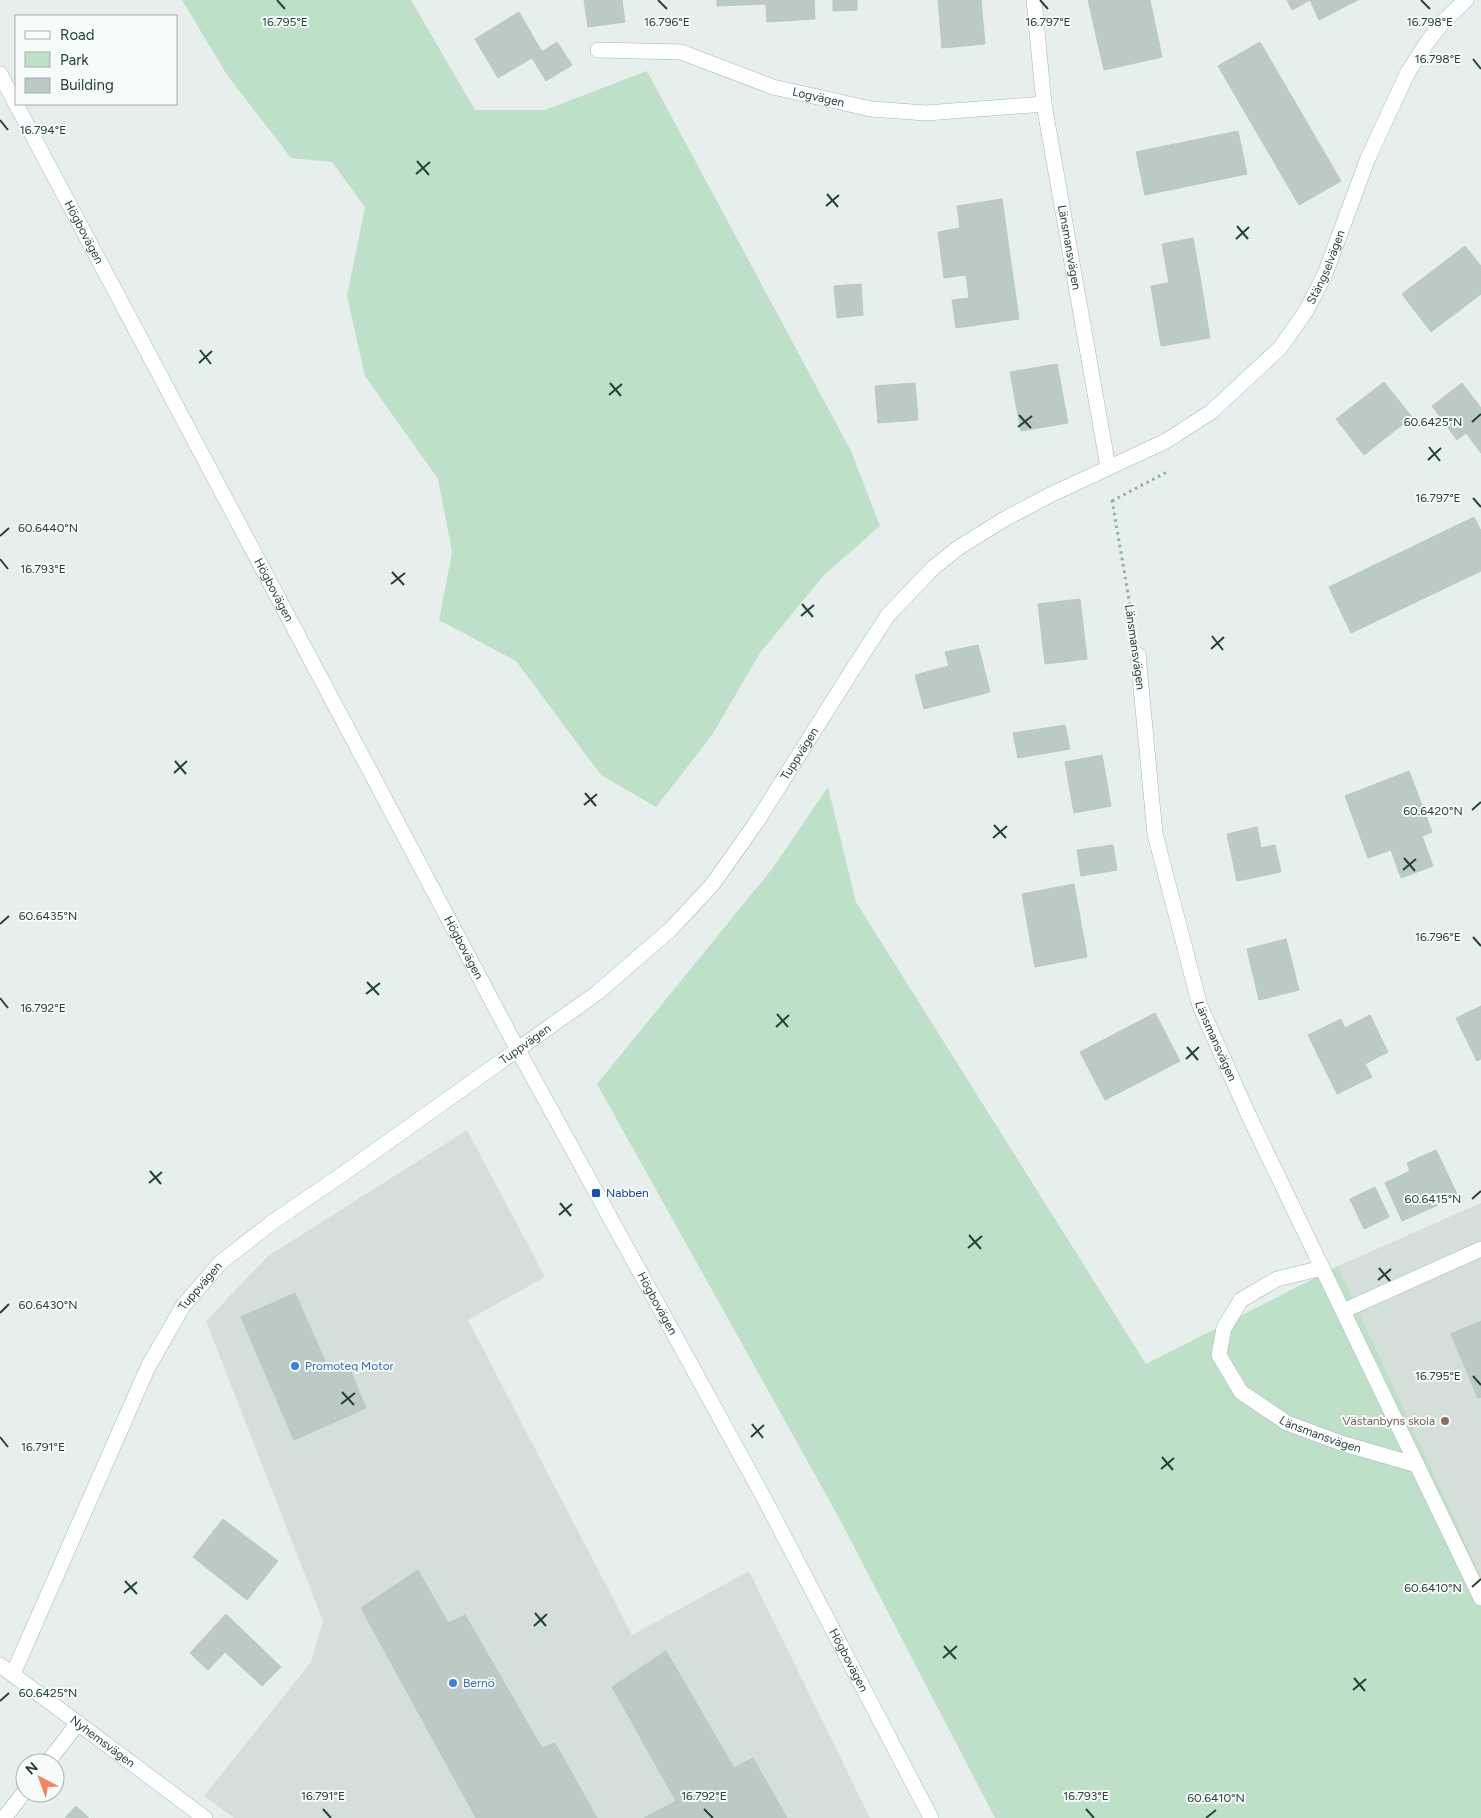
<svg xmlns="http://www.w3.org/2000/svg" width="1481" height="1818" viewBox="0 0 1481 1818" font-family="Figtree,sans-serif">
<rect width="100%" height="100%" fill="#e6efeb"/>
<g fill="#d4dfda">
<polygon points="467,1130 545,1277 468,1320 632,1635 749,1571 870,1818 234,1818 204,1796 311,1662 323,1621 206,1321 268,1256"/>
<polygon points="1481,1203 1481,1576 1338,1266"/>
</g>
<g fill="#bfe0c8">
<polygon points="182,0 411,0 475,110 545,110 647,71 851,451 880,526 824,575 760,653 712,735 656,807 601,775 516,661 439,620 452,552 438,479 365,376 347,296 365,207 332,162 291,158 227,75"/>
<polygon points="828,787 856,902 1146,1364 1338,1266 1481,1576 1481,1818 995,1818 838,1516 597,1084 772,869"/>
</g>
<g fill="#bbcac4" stroke="#b8c9c2">
<polygon points="584,0 622,0 625,22 588,27"/>
<polygon points="717,0 814,0 815,19 767,22 766,4 717,6"/>
<polygon points="833,0 857,0 857,10 833,11"/>
<polygon points="938,0 981,0 985,44 942,48"/>
<polygon points="1088,0 1150,0 1162,57 1104,70"/>
<polygon points="1287,0 1358,0 1319,20 1310,0 1292,10"/>
<polygon points="519,12 542,52 498,78 475,39"/>
<polygon points="557,42 572,65 546,81 532,58"/>
<polygon points="1260,42 1341,181 1299,205 1218,66"/>
<polygon points="1238,131 1247,174 1145,195 1136,152"/>
<polygon points="1002,199 1016,298 970,305 966,275 944,278 938,232 960,228 957,206"/>
<polygon points="1193,238 1200,277 1169,283 1162,244"/>
<polygon points="1465,246 1481,266 1481,294 1431,332 1402,294"/>
<polygon points="1200,277 1210,338 1161,346 1151,286"/>
<polygon points="861,284 863,315 837,318 834,286"/>
<polygon points="969,298 970,305 1016,298 1019,319 956,328 952,300"/>
<polygon points="1057,364 1068,423 1021,431 1010,372"/>
<polygon points="1384,382 1412,417 1364,455 1336,419"/>
<polygon points="915,383 918,420 878,423 875,386"/>
<polygon points="1462,383 1481,408 1481,453 1466,433 1457,440 1432,406"/>
<polygon points="1474,517 1481,531 1481,571 1351,633 1329,587"/>
<polygon points="1080,599 1087,659 1045,664 1038,604"/>
<polygon points="978,645 990,692 924,709 915,675 949,666 945,652"/>
<polygon points="1065,725 1070,749 1018,758 1013,733"/>
<polygon points="1102,755 1111,806 1074,813 1065,762"/>
<polygon points="1409,771 1432,832 1422,836 1433,866 1401,878 1391,850 1368,858 1345,796"/>
<polygon points="1257,827 1261,848 1275,845 1281,872 1237,881 1227,834"/>
<polygon points="1113,845 1117,870 1081,876 1077,850"/>
<polygon points="1074,884 1087,957 1035,967 1022,894"/>
<polygon points="1286,939 1299,990 1259,1000 1247,949"/>
<polygon points="1481,1006 1481,1059 1477,1061 1456,1018"/>
<polygon points="1155,1013 1180,1061 1105,1100 1080,1052"/>
<polygon points="1370,1015 1388,1052 1365,1064 1372,1077 1337,1094 1308,1035 1341,1019 1345,1028"/>
<polygon points="1436,1150 1458,1196 1402,1221 1385,1183 1410,1171 1407,1163"/>
<polygon points="1375,1187 1389,1217 1364,1229 1350,1199"/>
<polygon points="295,1293 329,1370 347,1362 366,1408 294,1440 241,1317"/>
<polygon points="1481,1321 1481,1397 1478,1398 1451,1334"/>
<polygon points="223,1519 278,1561 247,1600 193,1557"/>
<polygon points="418,1570 448,1623 465,1615 542,1748 555,1743 597,1818 476,1818 361,1608"/>
<polygon points="226,1614 281,1667 262,1686 225,1652 208,1670 190,1653"/>
<polygon points="666,1651 734,1768 753,1758 787,1818 644,1818 676,1801 612,1687"/>
<polygon points="76,1806 89,1818 65,1818"/>
</g>
<g fill="none" stroke-linecap="round" stroke-linejoin="round">
<g stroke="#a8b8b2" stroke-width="16">
<polyline id="lane" points="1343,1311 1481,1249"/>
</g>
<g stroke="#a8b8b2" stroke-width="16">
<g id="street">
<path id="s1" d="M1034,0L1044,104L1108,467"/>
<path id="s2" d="M598,50L681,52L773,87L871,109L926,113L1044,104"/>
<path id="s3" d="M1138,655L1155,834L1200,1006L1248,1114L1481,1598"/>
<path id="s4" d="M1322,1268L1277,1279L1241,1300L1224,1328L1219,1355L1241,1392L1287,1423L1341,1443L1417,1465"/>
<path id="s5" d="M0,1665L205,1818"/>
<path id="s6" d="M13,1674L148,1367L183,1306L221,1262L274,1221L340,1176L597,993L670,930L712,885L756,823L853,669L888,615L933,568L958,548L1003,520L1050,495L1166,441L1211,412L1280,348L1306,311L1325,274L1368,158L1408,72L1428,41L1445,20L1466,0"/>
<polyline points="47,1763 78,1723"/>
<polyline points="4,1818 25,1791"/>
</g>
</g>
<g stroke="#a4bbb3" stroke-width="16">
<g id="secondary">
<path id="s7" d="M0,74L518,1050L764,1498L931,1818"/>
</g>
</g>
<g stroke="#86b3a5" stroke-width="3" stroke-dasharray="2.5 4" stroke-linecap="butt">
<polyline points="1112,500 1134,629"/>
<polyline points="1112,501 1167,472"/>
</g>
<use href="#lane" stroke="#fff" stroke-width="15"/>
<use href="#street" stroke="#fff" stroke-width="15"/>
<use href="#secondary" stroke="#fff" stroke-width="15"/>
</g>
<path fill="none" stroke="#24423a" stroke-width="2" d="M277,0L285,9M658,0L667,9M1040,0L1048,9M1421,0L1430,9M1473,59L1481,69M0,120L8,130M417,161L429,175M416,174L430,162M827,194L838,207M826,206L839,195M1237,226L1248,239M1236,239L1249,227M200,350L211,364M199,363L212,351M610,383L621,396M609,395L622,384M1019,415L1031,428M1472,422L1481,414M1018,427L1032,416M1429,447L1440,461M1428,460L1441,448M1473,498L1481,507M0,536L9,528M0,559L8,569M392,572L404,585M391,584L405,573M802,604L813,617M801,616L814,605M1212,636L1223,650M1211,649L1224,637M175,761L186,774M174,773L187,761M585,793L596,806M584,805L597,794M1472,810L1481,802M994,825L1006,838M993,838L1007,826M1404,858L1415,871M1403,870L1416,859M0,924L9,916M1473,937L1481,946M367,982L379,995M366,994L380,983M0,998L8,1008M777,1014L788,1027M776,1027L789,1015M1187,1047L1198,1060M1186,1059L1199,1047M150,1171L161,1184M149,1183L162,1172M1472,1199L1481,1191M560,1203L571,1216M559,1215L572,1204M969,1235L981,1249M968,1248L982,1236M1379,1268L1390,1281M1378,1280L1391,1269M0,1313L9,1304M1473,1376L1481,1385M342,1392L354,1405M341,1404L355,1393M752,1424L763,1438M0,1437L8,1447M751,1437L764,1425M1162,1457L1173,1470M1161,1469L1174,1458M125,1581L137,1594M1472,1587L1481,1579M124,1593L137,1582M535,1613L546,1626M534,1626L547,1614M944,1646L956,1659M943,1658L957,1646M1354,1678L1365,1691M1353,1690L1366,1679M0,1701L9,1693M323,1809L331,1818M704,1809L713,1818M1086,1809L1094,1818M1206,1818L1216,1810"/>
<rect fill="#1a4fb4" stroke="#f7fbf9" stroke-width="2" x="591" y="1188" width="10" height="10" rx="2.5"/>
<g fill="#3f7fe0" stroke="#f7fbf9" stroke-width="2">
<circle cx="295" cy="1366" r="5"/>
<circle cx="453" cy="1683" r="5"/>
</g>
<circle fill="#8d6e63" stroke="#f7fbf9" stroke-width="2" cx="1445" cy="1421" r="5"/>
<g text-anchor="middle" dominant-baseline="central" stroke-width="4" stroke-linejoin="round" paint-order="stroke">
<g font-size="12" fill="#24423a" stroke="#f7fbf9">
<text stroke="none"><textPath href="#s2" startOffset="228">Logvägen</textPath></text>
<text stroke="none"><textPath href="#s7" startOffset="179">Högbovägen</textPath></text>
<text stroke="none"><textPath href="#s1" startOffset="250">Länsmansvägen</textPath></text>
<text stroke="none"><textPath href="#s6" startOffset="1979">Stängselvägen</textPath></text>
<text stroke="none"><textPath href="#s7" startOffset="584">Högbovägen</textPath></text>
<text transform="translate(1135 647) rotate(82)">Länsmansvägen</text>
<text stroke="none"><textPath href="#s6" startOffset="1242">Tuppvägen</textPath></text>
<text stroke="none"><textPath href="#s7" startOffset="989">Högbovägen</textPath></text>
<text stroke="none"><textPath href="#s3" startOffset="396">Länsmansvägen</textPath></text>
<text stroke="none"><textPath href="#s6" startOffset="838">Tuppvägen</textPath></text>
<text stroke="none"><textPath href="#s6" startOffset="432">Tuppvägen</textPath></text>
<text stroke="none"><textPath href="#s7" startOffset="1394">Högbovägen</textPath></text>
<text stroke="none"><textPath href="#s4" startOffset="282">Länsmansvägen</textPath></text>
<text stroke="none"><textPath href="#s7" startOffset="1799">Högbovägen</textPath></text>
<text stroke="none"><textPath href="#s5" startOffset="128">Nyhemsvägen</textPath></text>
</g>
<g font-size="12" fill="#164399" stroke="#f7fbf9" text-anchor="start">
<text x="606" y="1193">Nabben</text>
</g>
<g font-size="12" fill="#366cbe" stroke="#f7fbf9" text-anchor="start">
<text x="305" y="1366">Promoteq Motor</text>
<text x="463" y="1683">Bernö</text>
</g>
<g font-size="12" fill="#785e54" stroke="#f7fbf9" text-anchor="end">
<text x="1435" y="1421">Västanbyns skola</text>
</g>
</g>
<g font-size="12" text-anchor="middle" fill="#24423a" stroke="#f7fbf9" stroke-width="4" stroke-linejoin="round" paint-order="stroke">
<text x="285" y="26">16.795°E</text>
<text x="667" y="26">16.796°E</text>
<text x="1048" y="26">16.797°E</text>
<text x="1430" y="26">16.798°E</text>
<text x="1438" y="63">16.798°E</text>
<text x="43" y="134">16.794°E</text>
<text x="1433" y="426">60.6425°N</text>
<text x="1438" y="502">16.797°E</text>
<text x="48" y="532">60.6440°N</text>
<text x="43" y="573">16.793°E</text>
<text x="1433" y="815">60.6420°N</text>
<text x="48" y="920">60.6435°N</text>
<text x="1438" y="941">16.796°E</text>
<text x="43" y="1012">16.792°E</text>
<text x="1433" y="1203">60.6415°N</text>
<text x="48" y="1309">60.6430°N</text>
<text x="1438" y="1380">16.795°E</text>
<text x="43" y="1451">16.791°E</text>
<text x="1433" y="1592">60.6410°N</text>
<text x="48" y="1697">60.6425°N</text>
<text x="323" y="1800">16.791°E</text>
<text x="704" y="1800">16.792°E</text>
<text x="1086" y="1800">16.793°E</text>
<text x="1216" y="1802">60.6410°N</text>
</g>
<rect x="15" y="15" width="162" height="90" fill="#f7fbf9" stroke="#a3b1ad"/>
<rect x="25" y="31" width="25" height="8" fill="#ffffff" stroke="#a3b1ad"/>
<text x="60" y="40" font-size="15" fill="#24423a">Road</text>
<rect x="25" y="52" width="25" height="15" fill="#bfe0c8" stroke="#a3b1ad"/>
<text x="60" y="65" font-size="15" fill="#24423a">Park</text>
<rect x="25" y="78" width="25" height="15" fill="#bbcac4" stroke="#a3b1ad"/>
<text x="60" y="90" font-size="15" fill="#24423a">Building</text>
<g transform="translate(40 1778) rotate(319)"><circle r="24" fill="#f7fbf9" stroke="#a3b1ad"/>
<path d="M0-4L9 19L0 12L-9 19Z" fill="#f4845f"/>
<text y="-8" font-size="14" font-weight="bold" text-anchor="middle" fill="#24423a">N</text>
</g>
</svg>
